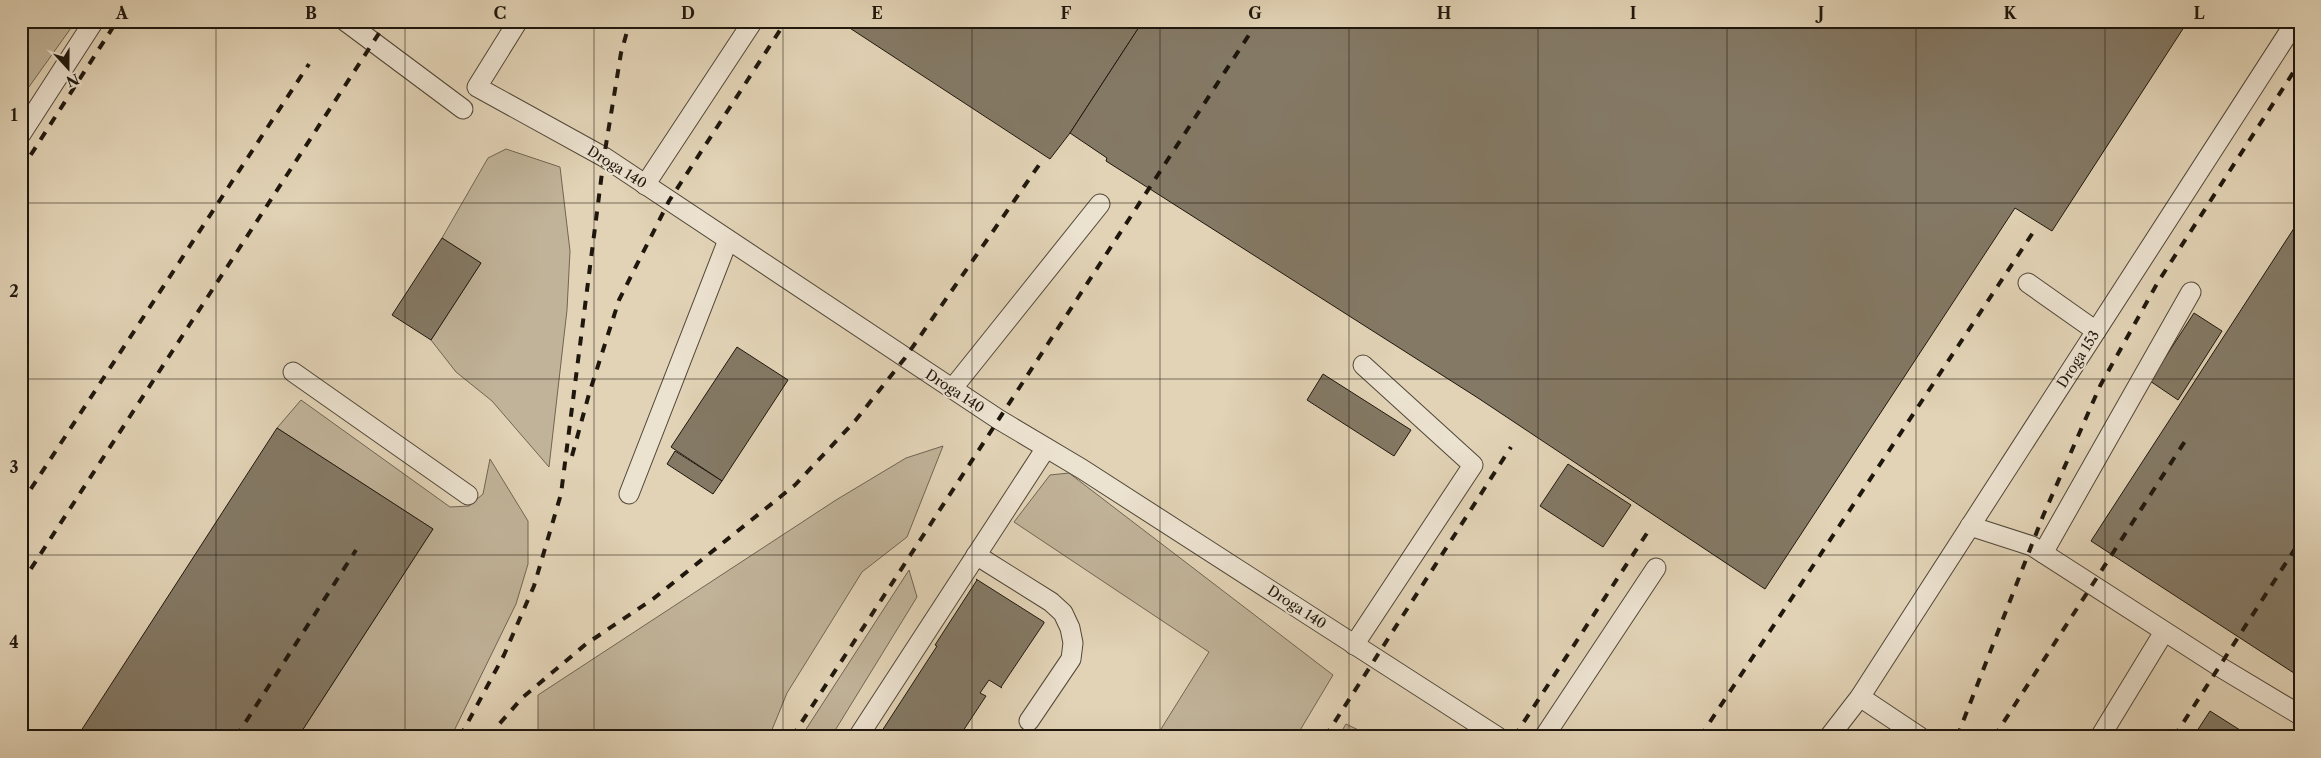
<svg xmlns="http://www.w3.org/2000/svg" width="2321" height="758" viewBox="0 0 2321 758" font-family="'Libre Caslon Text',serif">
<rect width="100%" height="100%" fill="#e2d3b6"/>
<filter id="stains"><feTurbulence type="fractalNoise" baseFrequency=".004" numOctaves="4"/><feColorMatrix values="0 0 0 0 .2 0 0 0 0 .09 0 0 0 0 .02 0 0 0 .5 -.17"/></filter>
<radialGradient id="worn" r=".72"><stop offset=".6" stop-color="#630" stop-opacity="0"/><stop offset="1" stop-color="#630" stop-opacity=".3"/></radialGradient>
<g fill="#c1b399" stroke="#706553">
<polygon points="21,21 76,21 21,98"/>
<polygon points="506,149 560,167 570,251 567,310 549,467 492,401 456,372 431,340 481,263 442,238 488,158"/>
<polygon points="301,400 450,507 469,506 483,494 490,459 528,521 528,564 516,604 451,737 298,737 433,529 277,428"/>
<polygon points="943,446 907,537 862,572 787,693 769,737 543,737 538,730 538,695 836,500 906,458"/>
<polygon points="1069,473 1333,675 1296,737 1156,737 1209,652 1014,522 1050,475"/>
<polygon points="909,570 917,597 831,737 801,737"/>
<polygon points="1346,724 1373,737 1338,737"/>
</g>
<g fill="#847965" stroke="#1f170d">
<polygon points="839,21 1143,21 1070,133 1050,159"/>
<polygon points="1143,21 2188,21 2052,231 2015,208 1765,589 1478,398 1106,161 1107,158 1070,133"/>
<polygon points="2300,219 2300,677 2091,541"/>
<polygon points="442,238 481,263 431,340 392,315"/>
<polygon points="2194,313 2222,331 2178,400 2150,381"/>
<polygon points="737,347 788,380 722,481 671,447"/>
<polygon points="1323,374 1411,430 1394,456 1307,400"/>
<polygon points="277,428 433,529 298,737 77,737"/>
<polygon points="675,451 722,481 713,494 667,464"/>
<polygon points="1568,464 1631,505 1603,547 1540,506"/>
<polygon points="976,579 1044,622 1044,623 1001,687 1002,688 989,680 980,693 986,696 961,734 955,731 951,737 878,737 937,646 935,645 977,580"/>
<polygon points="2210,711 2251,737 2193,737"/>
</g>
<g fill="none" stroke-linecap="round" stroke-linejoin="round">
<g stroke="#504637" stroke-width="21">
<g id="lane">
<polyline points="345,21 463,109"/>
<polyline points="518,21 477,87 604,157 998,419 1082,469 1498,737"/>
<polyline points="21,134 94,21"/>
<polyline points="645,185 753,21"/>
<polyline points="2028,283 2096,331"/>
<polyline points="293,372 468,495"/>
<polyline points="952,389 1100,204"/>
<polyline points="629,494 728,240"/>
<polyline points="1970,526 2032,546 2220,667 2300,715"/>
<polyline points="2043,553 2191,292"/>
<polyline points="976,555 1051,602 1063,613 1070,628 1073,643 1071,659 1029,721"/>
<polyline points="1354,645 1473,465 1363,365"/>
<polyline points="1860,697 1920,737"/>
<polyline points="858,737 1046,448"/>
<polyline points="1544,737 1656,568"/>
<polyline points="1829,737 1860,697 2296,21"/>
<polyline points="2100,737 2164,632"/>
</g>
</g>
<use href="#lane" stroke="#ece2d0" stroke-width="19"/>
<g stroke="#1f170d" stroke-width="4" stroke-dasharray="9 9" stroke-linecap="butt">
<polyline points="21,170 117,21"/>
<polyline points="572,456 589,394 619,300 669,201 786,21"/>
<polyline points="21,504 309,64"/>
<polyline points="21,584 387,21"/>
<polyline points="236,737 356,550"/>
<polyline points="460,737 504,655 534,586 561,494 604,157 621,53 630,21"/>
<polyline points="488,737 522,698 586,644 653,599 795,485 855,421 905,358 1039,165"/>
<polyline points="792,737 1258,21"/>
<polyline points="1325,737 1511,447"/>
<polyline points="1514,737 1651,527"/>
<polyline points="1700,737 2036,228"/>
<polyline points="1957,737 2043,516 2100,386 2158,282 2300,62"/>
<polyline points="1994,737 2189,435"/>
<polyline points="2174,737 2300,541"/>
</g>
</g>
<path fill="none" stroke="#1f170d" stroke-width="1" stroke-opacity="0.55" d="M216,21V737M405,21V737M594,21V737M783,21V737M972,21V737M1160,21V737M1349,21V737M1538,21V737M1727,21V737M1916,21V737M2105,21V737M21,203H2300M21,379H2300M21,555H2300"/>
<g text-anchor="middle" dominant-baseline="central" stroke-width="4" stroke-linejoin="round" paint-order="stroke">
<g font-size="14" fill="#1f170d" stroke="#ece2d0">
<text transform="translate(617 167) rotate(32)">Droga 140</text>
<text transform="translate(2078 359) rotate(-57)">Droga 153</text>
<text transform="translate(955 391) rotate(33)">Droga 140</text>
<text transform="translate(1297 607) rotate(33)">Droga 140</text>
</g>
</g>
<rect width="2321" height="758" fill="none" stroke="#e2d3b6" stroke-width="55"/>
<g transform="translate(68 68) rotate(159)" stroke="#ece2d0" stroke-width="4" paint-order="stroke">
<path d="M0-4L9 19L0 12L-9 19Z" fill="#1f170d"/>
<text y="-8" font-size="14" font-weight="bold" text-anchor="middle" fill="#1f170d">N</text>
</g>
<rect x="28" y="28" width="2266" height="702" fill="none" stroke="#1f170d" stroke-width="2"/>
<g font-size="16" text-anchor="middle" font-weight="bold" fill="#1f170d">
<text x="122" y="19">A</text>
<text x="311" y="19">B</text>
<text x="500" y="19">C</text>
<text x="688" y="19">D</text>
<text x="877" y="19">E</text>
<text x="1066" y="19">F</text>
<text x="1255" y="19">G</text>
<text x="1444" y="19">H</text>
<text x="1633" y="19">I</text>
<text x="1821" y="19">J</text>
<text x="2010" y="19">K</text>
<text x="2199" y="19">L</text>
<text x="14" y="121">1</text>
<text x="14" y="297">2</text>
<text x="14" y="473">3</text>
<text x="14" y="648">4</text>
</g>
<rect width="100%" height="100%" filter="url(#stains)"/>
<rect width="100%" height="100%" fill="url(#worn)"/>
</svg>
